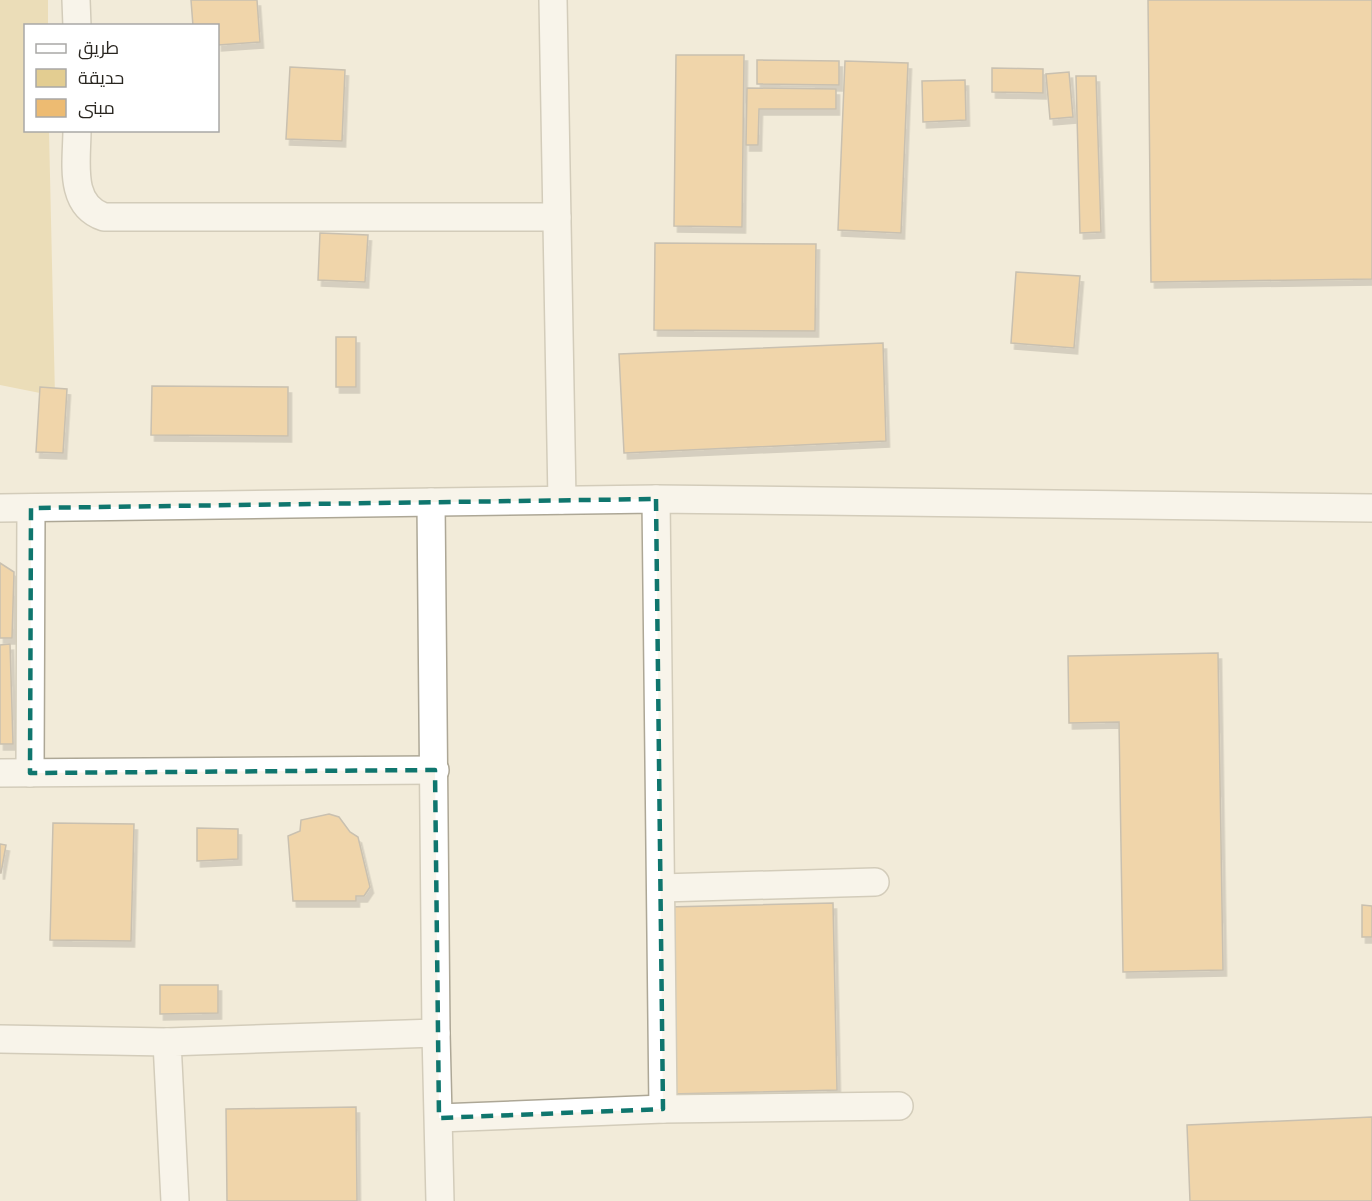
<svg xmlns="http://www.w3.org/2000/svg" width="1372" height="1201" viewBox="0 0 1372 1201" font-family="'Varela Round',Cairo,sans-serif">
<defs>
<filter id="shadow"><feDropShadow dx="3.5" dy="6" stdDeviation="0" flood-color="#0004"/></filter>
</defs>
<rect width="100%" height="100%" fill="#f2ebd9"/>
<polygon fill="#e3cd91" points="0,0 48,0 48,25 26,26 26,130 49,131 55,396 0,385"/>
<g fill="#edbb72" stroke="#978d7e" stroke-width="1.5" filter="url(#shadow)">
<polygon points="191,0 257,0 260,42 218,45 218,26 193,26"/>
<polygon points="1148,0 1372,0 1372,279 1151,282"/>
<polygon points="676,55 744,55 742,227 674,226"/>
<polygon points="757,60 839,61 839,85 757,84"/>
<polygon points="845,61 908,63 901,233 838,230"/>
<polygon points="290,67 345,70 342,141 286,139"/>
<polygon points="992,68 1043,69 1043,93 992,92"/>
<polygon points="1069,72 1073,117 1050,119 1046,74"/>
<polygon points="1076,76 1096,76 1101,232 1080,233"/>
<polygon points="965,80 966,120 923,122 922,81"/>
<polygon points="747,88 836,89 836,109 759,109 758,145 746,145"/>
<polygon points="320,233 368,235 365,282 318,280"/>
<polygon points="655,243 816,244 815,331 654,330"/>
<polygon points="1016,272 1080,276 1074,348 1011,343"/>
<rect x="336" y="337" width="20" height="50"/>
<polygon points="883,343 886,441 624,453 619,354"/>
<polygon points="152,386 288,387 288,436 151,435"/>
<polygon points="40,387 67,389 63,453 36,452"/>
<polygon points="0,563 14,572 12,638 0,638"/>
<polygon points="10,644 13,744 0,744 0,645"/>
<polygon points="1218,653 1223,970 1123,972 1119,722 1069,723 1068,656"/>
<polygon points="329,814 339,817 350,832 358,837 370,887 364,896 356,896 356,901 293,901 288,836 300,831 301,820"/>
<polygon points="53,823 134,824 131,941 50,940"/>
<polygon points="197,828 238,829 238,859 197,861"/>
<polygon points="0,844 6,845 1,873 0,873"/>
<polygon points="833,903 837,1090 671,1094 667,907"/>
<polygon points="1362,905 1372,906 1372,937 1362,937"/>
<polygon points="160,985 218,985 218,1013 160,1014"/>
<polygon points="356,1107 357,1201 227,1201 226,1109"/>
<polygon points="1372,1117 1372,1201 1190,1201 1187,1125"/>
</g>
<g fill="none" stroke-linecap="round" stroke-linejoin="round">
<g stroke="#ada796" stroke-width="30">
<g id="street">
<polyline points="76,0 77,26"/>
<polyline points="553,0 562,500"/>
<path d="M77,130C77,161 68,205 104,217H557"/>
<polyline points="656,499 663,1109"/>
<polyline points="431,502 436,1033 440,1201"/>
<polyline points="0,508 656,499 1372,508"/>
<polyline points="0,773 435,770"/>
<polyline points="30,773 31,508"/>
<polyline points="661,888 875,882"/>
<polyline points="0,1039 167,1042"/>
<polyline points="439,1118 663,1109 899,1106"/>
<polyline points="175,1201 167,1042 436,1033"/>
</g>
</g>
<use href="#street" stroke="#fff" stroke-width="27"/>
</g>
<path d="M0 0H1372V1201H0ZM656,499L663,1109L439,1118L435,770L30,773L31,508Z" fill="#f2ebd9" fill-opacity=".55" fill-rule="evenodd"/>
<path fill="none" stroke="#0f766e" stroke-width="4.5" stroke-dasharray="12 8" stroke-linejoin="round" d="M656,499L663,1109L439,1118L435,770L30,773L31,508Z"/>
<rect x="24" y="24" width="195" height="108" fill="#ffffff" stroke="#a9a8a6" stroke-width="1.5"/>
<rect x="36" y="44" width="30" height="9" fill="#ffffff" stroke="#a9a8a6" stroke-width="1.5"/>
<text x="78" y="54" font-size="18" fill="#292620">طريق</text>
<rect x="36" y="69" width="30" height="18" fill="#e3cd91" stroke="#a9a8a6" stroke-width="1.5"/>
<text x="78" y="84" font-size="18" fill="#292620">حديقة</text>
<rect x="36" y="99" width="30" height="18" fill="#edbb72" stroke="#a9a8a6" stroke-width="1.5"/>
<text x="78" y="114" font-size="18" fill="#292620">مبنى</text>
</svg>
